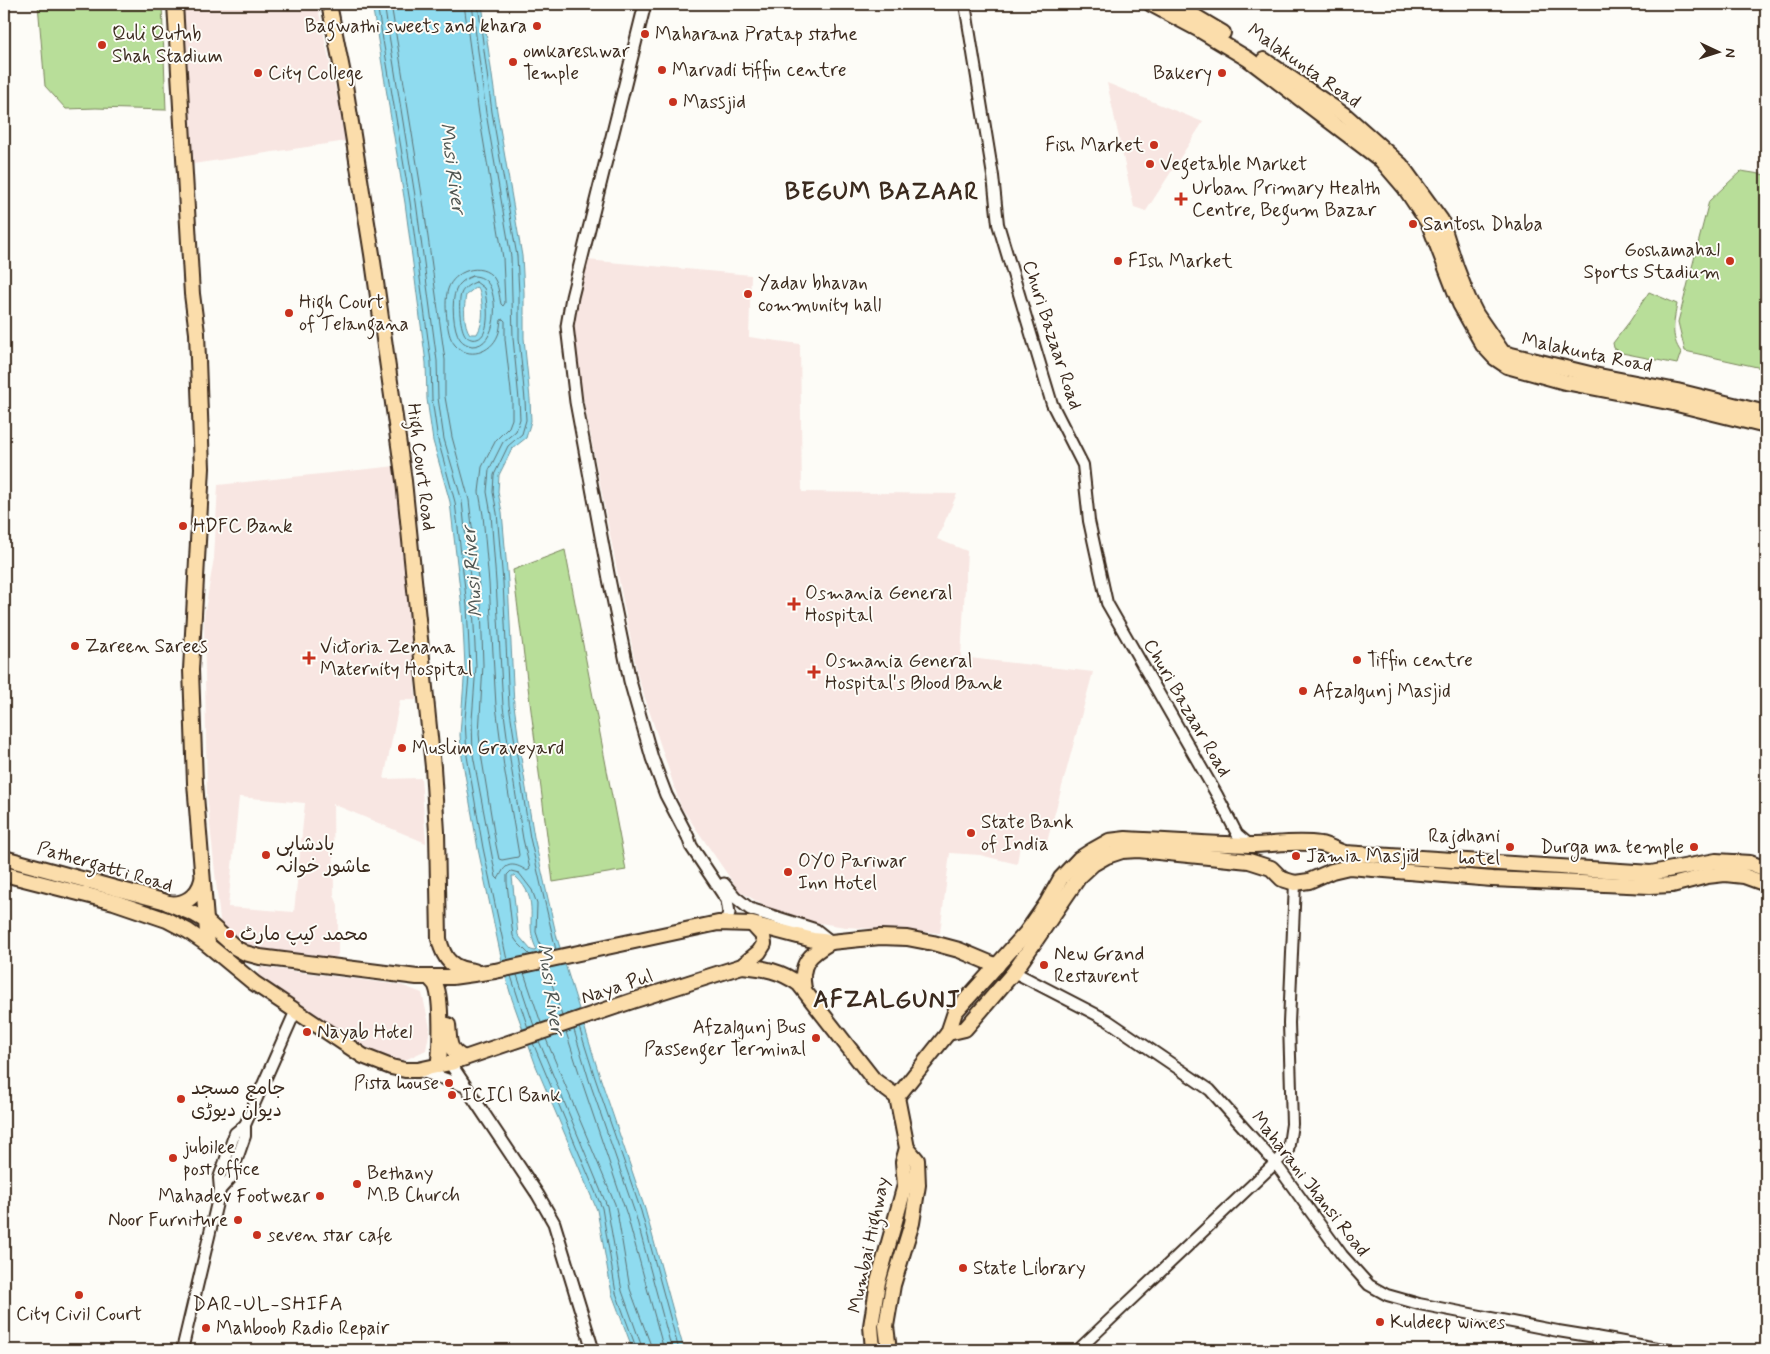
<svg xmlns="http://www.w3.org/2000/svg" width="1770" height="1354" viewBox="0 0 1770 1354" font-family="Mynerve,'Playpen Sans Arabic',sans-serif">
<rect width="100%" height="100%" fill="#fdfcf7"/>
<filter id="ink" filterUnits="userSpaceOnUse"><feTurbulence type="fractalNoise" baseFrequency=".02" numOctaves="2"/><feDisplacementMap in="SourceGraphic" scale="10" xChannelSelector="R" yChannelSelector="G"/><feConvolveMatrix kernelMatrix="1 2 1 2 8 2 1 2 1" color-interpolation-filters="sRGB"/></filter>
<g filter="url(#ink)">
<g fill="#f8e6e2" fill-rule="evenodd">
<polygon points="182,4 317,4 347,141 186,165"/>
<polygon points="1107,83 1203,122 1146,211 1134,207"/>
<polygon points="587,260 751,275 749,337 800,344 802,492 957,494 937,539 967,551 961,657 1093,672 1047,842 1021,839 1017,864 980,855 950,853 940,933 846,927 786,918 739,891 681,807 638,677 571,336"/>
<path d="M396,466L409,592L416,700H400L384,779L421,778L426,843L333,804L334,895L338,905V954L334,959L233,944L221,930L207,796L204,616L214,558L218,485ZM239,797L305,803L294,912L228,907Z"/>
<polygon points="260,967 401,985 422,993 430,1028 426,1050 403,1061 373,1054 258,976"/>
</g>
<g fill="#b8de99" stroke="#7a845c">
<polygon points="38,4 162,4 166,110 96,108 66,109 45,86"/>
<polygon points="1741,171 1766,175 1766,369 1685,351 1678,322 1709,201"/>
<path d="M1649,292L1677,304C1674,321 1670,337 1681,352L1677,364L1622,353L1614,348L1613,343L1630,321Z"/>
<polygon points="565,550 626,870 553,882 513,570"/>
</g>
<path fill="#8fdbef" stroke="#6d949b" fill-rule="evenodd" d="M372,4H482L497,111L522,256L524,292V338L530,399L531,421L526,438L512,449L499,475L498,492L502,512L508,582L514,705L522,764L534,837L557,938L600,1077L645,1209L684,1350H633L612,1294L597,1210L536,1066L512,999L505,975L478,849L462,757L460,735L465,666L462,607L450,502L433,441L427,399L426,363L405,203ZM476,287L479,289C483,303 485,321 477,334H470C463,325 464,306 466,295ZM512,876H515C543,902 523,921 536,948L535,951L531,950L518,935Z"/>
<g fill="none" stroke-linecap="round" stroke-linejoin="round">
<g stroke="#5d7172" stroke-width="1">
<polyline points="377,4 410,202 431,362 432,399 438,440 455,502 467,606 470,666 465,719 467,756 483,848 507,960"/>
<path d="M384,4L416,202L437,361L438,398L444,439L462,501L473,606L476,666L472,720L473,755L496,877L498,879C500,876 501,874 502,872C508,860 520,866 527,871L530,869L523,839L511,766L503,706L496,582L491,514L487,492L489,470L503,442L516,431L520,419L519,400L513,338L511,257L486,113L472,4"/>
<path d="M391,4L423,201L445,360V397L452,437L469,500L481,605L483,665L479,734L481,754L496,845L499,859L502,860L518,857L519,855L504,767L496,706L489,583L483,515L479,492L482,467L496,440L509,427L512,419V400L505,339V321L503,319L501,320C500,325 500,331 498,335C491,353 468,360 455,345C449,338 448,329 447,320C446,310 445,299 448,289C454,271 481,261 494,278C499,286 499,296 501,304L503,306L505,303L503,258L479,114L464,4"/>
<polyline points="478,4 492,112 517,256 519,293 519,338 525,400 526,420 522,434 508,446 494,475 493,492 497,513 503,582 509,705 530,838 556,950"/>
<path d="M473,276C479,276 483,278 487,282C499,295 498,347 472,346C467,345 463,343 460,339C453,330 451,300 456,290C459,283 466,278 473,276Z"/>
<path d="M476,282L484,288C487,299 492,335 477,339C473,340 469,339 466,336C460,330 458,303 461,294C463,288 470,284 476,282Z"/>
<polyline points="530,955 517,942 513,936 507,883 507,875 511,871 519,873 532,890 537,904 536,932 541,947 539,953"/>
<polyline points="547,968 562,1016"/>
<polyline points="524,973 541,1023"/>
<polyline points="517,975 534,1026"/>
<polyline points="511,976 528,1028"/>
<polyline points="579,1027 595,1078 641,1211 679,1350"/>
<polyline points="574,1030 589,1080 635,1213 672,1350"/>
<polyline points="566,1032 582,1082 627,1215 664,1350"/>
<polyline points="546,1039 615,1204 618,1217 630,1289 650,1343 651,1350"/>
<polyline points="539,1041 607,1206 622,1291 643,1350"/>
<polyline points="533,1043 602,1208 616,1293 637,1350"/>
</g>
<g stroke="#3b2a1e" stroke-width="14">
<g id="tertiary">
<polyline points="965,4 993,176 998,224 1052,404 1083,465 1089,521 1107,603 1217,795 1237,834 1250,845"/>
<polyline points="1014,972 1107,1020 1210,1090 1276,1164 1342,1255 1369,1285 1387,1295 1419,1304 1558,1331 1595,1337 1606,1350"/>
<polyline points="220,1190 230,1179 245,1136 245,1125 296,1010"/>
<polyline points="1595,1337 1668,1350"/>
<polyline points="182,1350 220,1190 219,1178 235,1133 245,1125"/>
<polyline points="1078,1350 1288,1151 1292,1124 1289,1023 1295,883"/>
</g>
</g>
<g stroke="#3b2a1e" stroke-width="15">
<g id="secondary">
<polyline points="645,4 572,297 567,326 576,402 609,579 630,681 652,758 666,795 688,837 691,846 727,900 729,913 725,923"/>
<polyline points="724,884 735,897 750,909 816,930 831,942"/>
<polyline points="450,1063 538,1195 554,1223 593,1350"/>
<polyline points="418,1070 465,1086"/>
</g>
</g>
<g stroke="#3b2a1e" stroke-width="18">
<g id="primary">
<polyline points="1151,4 1198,29 1248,59 1381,160 1405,188 1429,224 1460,304 1483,345 1495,358 1507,366 1565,382 1673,403 1766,426"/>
<polyline points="1174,4 1223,33"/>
<polyline points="1264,60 1346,116 1401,165 1441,220 1456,267 1468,298 1476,314 1503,353 1594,375 1677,391 1766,413"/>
</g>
</g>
<g stroke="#3b2a1e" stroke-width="18">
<g id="trunk">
<polyline points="175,4 192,294 197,333 202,468 191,670 195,783 208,945"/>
<path d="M329,4L344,79L372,254L404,481L433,767L437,832L439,939C444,960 452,969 474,971"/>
<polyline points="4,858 163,901 194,914 206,921 236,948 245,953 260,957 417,977 452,977 495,971 718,923 752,924 813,940 831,942 880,937 907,938 933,943 959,950 997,966"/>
<polyline points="4,874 114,902 167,920 188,931 208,945 254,983 363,1056 391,1067 405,1070 418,1070 450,1063 632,1001 742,966 759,952 764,944 763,936 753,925"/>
<path d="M168,903C184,906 198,896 202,880"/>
<path d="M742,966C764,968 781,971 799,984L874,1080L897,1097"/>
<path d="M429,977C431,980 435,983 436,986C442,1000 441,1051 438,1066"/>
<path d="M804,989C799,963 810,954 831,942"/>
<path d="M448,1025C450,1043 447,1049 464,1058"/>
<polyline points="948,1033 965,1029 1014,972 1079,877 1093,864 1107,856 1122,851 1138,850 1249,861 1271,868 1282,879 1295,883 1309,881 1332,871 1349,867 1492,879 1650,886 1672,885 1707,876 1725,874 1744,876 1766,884"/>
<path d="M897,1097L948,1033L955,1012L1026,933L1047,903L1061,878L1079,859L1093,850L1109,841L1126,839C1168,841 1209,844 1250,845C1273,845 1297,840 1320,844C1328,845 1337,851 1345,853L1651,873L1716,861L1750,863L1766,869"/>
<polyline points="873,1350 871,1326 878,1282 905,1185 903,1162 907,1148 897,1097"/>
<polyline points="889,1350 886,1326 893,1285 912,1223 918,1185 917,1160 907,1148"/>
</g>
</g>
<use href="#tertiary" stroke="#fdfcf7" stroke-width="10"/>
<use href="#secondary" stroke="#fdfcf7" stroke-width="11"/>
<use href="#primary" stroke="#fbddab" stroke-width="14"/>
<use href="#trunk" stroke="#fbddab" stroke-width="14"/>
</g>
</g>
<g fill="#c8321e" stroke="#fdfcf7" stroke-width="2">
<circle cx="537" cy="26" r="5"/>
<circle cx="645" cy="34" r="5"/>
<circle cx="102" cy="45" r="5"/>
<circle cx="513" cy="62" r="5"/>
<circle cx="662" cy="70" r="5"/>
<circle cx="258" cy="73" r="5"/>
<circle cx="1222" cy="73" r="5"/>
<circle cx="673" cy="102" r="5"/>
<circle cx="1154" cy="145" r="5"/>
<circle cx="1150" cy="164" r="5"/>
<path d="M1178.5 191.5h5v5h5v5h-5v5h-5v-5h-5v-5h5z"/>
<circle cx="1413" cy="224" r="5"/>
<circle cx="1118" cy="261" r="5"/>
<circle cx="1730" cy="261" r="5"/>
<circle cx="748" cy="294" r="5"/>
<circle cx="289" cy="313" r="5"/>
<circle cx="183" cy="526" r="5"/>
<path d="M791.5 596.5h5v5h5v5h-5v5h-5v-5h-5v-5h5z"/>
<circle cx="75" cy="646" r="5"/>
<path d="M306.5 650.5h5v5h5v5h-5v5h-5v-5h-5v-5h5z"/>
<circle cx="1357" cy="660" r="5"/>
<path d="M811.5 664.5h5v5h5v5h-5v5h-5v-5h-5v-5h5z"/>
<circle cx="1303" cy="691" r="5"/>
<circle cx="402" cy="748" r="5"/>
<circle cx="971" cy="833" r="5"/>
<circle cx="1510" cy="847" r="5"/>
<circle cx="1694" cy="847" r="5"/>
<circle cx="266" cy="855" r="5"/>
<circle cx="1296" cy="856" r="5"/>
<circle cx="788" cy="872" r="5"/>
<circle cx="230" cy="934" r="5"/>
<circle cx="1044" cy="965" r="5"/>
<circle cx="307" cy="1032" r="5"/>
<circle cx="816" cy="1038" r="5"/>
<circle cx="449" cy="1083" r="5"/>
<circle cx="452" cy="1095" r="5"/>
<circle cx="181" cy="1099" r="5"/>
<circle cx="173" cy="1158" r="5"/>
<circle cx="357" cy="1184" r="5"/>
<circle cx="320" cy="1196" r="5"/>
<circle cx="238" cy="1220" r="5"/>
<circle cx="257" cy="1235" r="5"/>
<circle cx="963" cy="1268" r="5"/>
<circle cx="79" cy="1295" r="5"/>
<circle cx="1380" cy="1322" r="5"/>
<circle cx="206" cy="1328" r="5"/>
</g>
<g text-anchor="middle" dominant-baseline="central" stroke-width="4" stroke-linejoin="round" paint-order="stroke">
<g font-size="19" fill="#3b2a1e" stroke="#fdfcf7" text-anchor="start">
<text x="527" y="26" text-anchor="end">Bagwathi sweets and khara</text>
<text x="112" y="34">Quli Qutub<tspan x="112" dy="22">Shah Stadium</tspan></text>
<text x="655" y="34">Maharana Pratap statue</text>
<text x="523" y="51">omkareshwar<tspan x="523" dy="22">Temple</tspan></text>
<text x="672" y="70">Marvadi tiffin centre</text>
<text x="268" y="73">City College</text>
<text x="1212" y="73" text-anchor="end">Bakery</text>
<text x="683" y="102">Massjid</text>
<text x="1144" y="145" text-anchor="end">Fish Market</text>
<text x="1160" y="164">Vegetable Market</text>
<text x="1192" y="188">Urban Primary Health<tspan x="1192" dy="22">Centre, Begum Bazar</tspan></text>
<text x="1423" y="224">Santosh Dhaba</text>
<text x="1720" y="250" text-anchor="end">Goshamahal<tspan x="1720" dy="22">Sports Stadium</tspan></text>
<text x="1128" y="261">FIsh Market</text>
<text x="758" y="283">Yadav bhavan<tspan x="758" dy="22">community hall</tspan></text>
<text x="299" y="302">High Court<tspan x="299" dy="22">of Telangana</tspan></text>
<text x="193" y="526">HDFC Bank</text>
<text x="805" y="593">Osmania General<tspan x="805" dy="22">Hospital</tspan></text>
<text x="85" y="646">Zareen Sarees</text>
<text x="320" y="647">Victoria Zenana<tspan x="320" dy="22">Maternity Hospital</tspan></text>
<text x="1367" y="660">Tiffin centre</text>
<text x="825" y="661">Osmania General<tspan x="825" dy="22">Hospital's Blood Bank</tspan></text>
<text x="1313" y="691">Afzalgunj Masjid</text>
<text x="412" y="748">Muslim Graveyard</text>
<text x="981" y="822">State Bank<tspan x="981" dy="22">of India</tspan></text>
<text x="1500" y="836" text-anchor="end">Rajdhani<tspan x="1500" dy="22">hotel</tspan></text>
<text x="276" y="844">بادشاہی<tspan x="276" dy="22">عاشور خوانہ</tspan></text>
<text x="1684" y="847" text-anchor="end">Durga ma temple</text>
<text x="1306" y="856">Jamia Masjid</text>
<text x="798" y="861">OYO Pariwar<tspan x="798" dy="22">Inn Hotel</tspan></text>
<text x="240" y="934">محمد کیپ مارٹ</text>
<text x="1054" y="954">New Grand<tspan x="1054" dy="22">Restaurent</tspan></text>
<text x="806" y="1027" text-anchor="end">Afzalgunj Bus<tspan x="806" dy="22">Passenger Terminal</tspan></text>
<text x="317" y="1032">Nayab Hotel</text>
<text x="439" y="1083" text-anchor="end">Pista house</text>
<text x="191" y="1088">جامع مسجد<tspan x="191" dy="22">دیوان دیوڑی</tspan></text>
<text x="462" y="1095">ICICI Bank</text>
<text x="183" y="1147">jubilee<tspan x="183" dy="22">post office</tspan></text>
<text x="367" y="1173">Bethany<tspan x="367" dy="22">M.B Church</tspan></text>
<text x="310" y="1196" text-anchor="end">Mahadev Footwear</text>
<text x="228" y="1220" text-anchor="end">Noor Furniture</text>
<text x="267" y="1235">seven star cafe</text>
<text x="973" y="1268">State Library</text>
<text x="79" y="1314" text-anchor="middle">City Civil Court</text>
<text x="1390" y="1322">Kuldeep wines</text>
<text x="216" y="1328">Mahboob Radio Repair</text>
</g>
<g font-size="19" fill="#3b2a1e" stroke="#fdfcf7">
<text transform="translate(1304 66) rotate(35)">Malakunta Road</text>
<text transform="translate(1052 335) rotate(72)">Churi Bazaar Road</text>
<text transform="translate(1587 353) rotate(12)">Malakunta Road</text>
<text transform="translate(421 467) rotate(83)">High Court Road</text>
<text transform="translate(1187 708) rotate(60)">Churi Bazaar Road</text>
<text transform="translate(105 867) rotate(16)">Pathergatti Road</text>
<text transform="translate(617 987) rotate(-18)">Naya Pul</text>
<text transform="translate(1310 1184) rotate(52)">Maharani Jhansi Road</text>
<text transform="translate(869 1245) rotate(-78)">Mumbai Highway</text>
</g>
<g font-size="20" font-style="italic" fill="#505652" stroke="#fdfcf7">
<text transform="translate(452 168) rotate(82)">Musi River</text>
<text transform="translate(473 572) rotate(-95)">Musi River</text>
<text transform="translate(550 989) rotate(81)">Musi River</text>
</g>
<g font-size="20" letter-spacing="1" fill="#3b2a1e" stroke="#fdfcf7">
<text x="268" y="1304">DAR-UL-SHIFA</text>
</g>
<g font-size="24" font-weight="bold" letter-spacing="1" fill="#3b2a1e" stroke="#fdfcf7">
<text x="882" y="192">BEGUM BAZAAR</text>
<text x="887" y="1000">AFZALGUNJ</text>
</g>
</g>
<rect width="1770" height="1354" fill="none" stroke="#fdfcf7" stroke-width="20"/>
<rect x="10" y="10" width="1750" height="1334" fill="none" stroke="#3b2a1e" stroke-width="2" filter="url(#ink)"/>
<g transform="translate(1718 52) rotate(94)" stroke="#fdfcf7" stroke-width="4" paint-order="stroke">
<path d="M0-4L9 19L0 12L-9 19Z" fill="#3b2a1e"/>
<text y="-8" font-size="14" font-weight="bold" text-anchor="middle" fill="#3b2a1e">N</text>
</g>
</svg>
